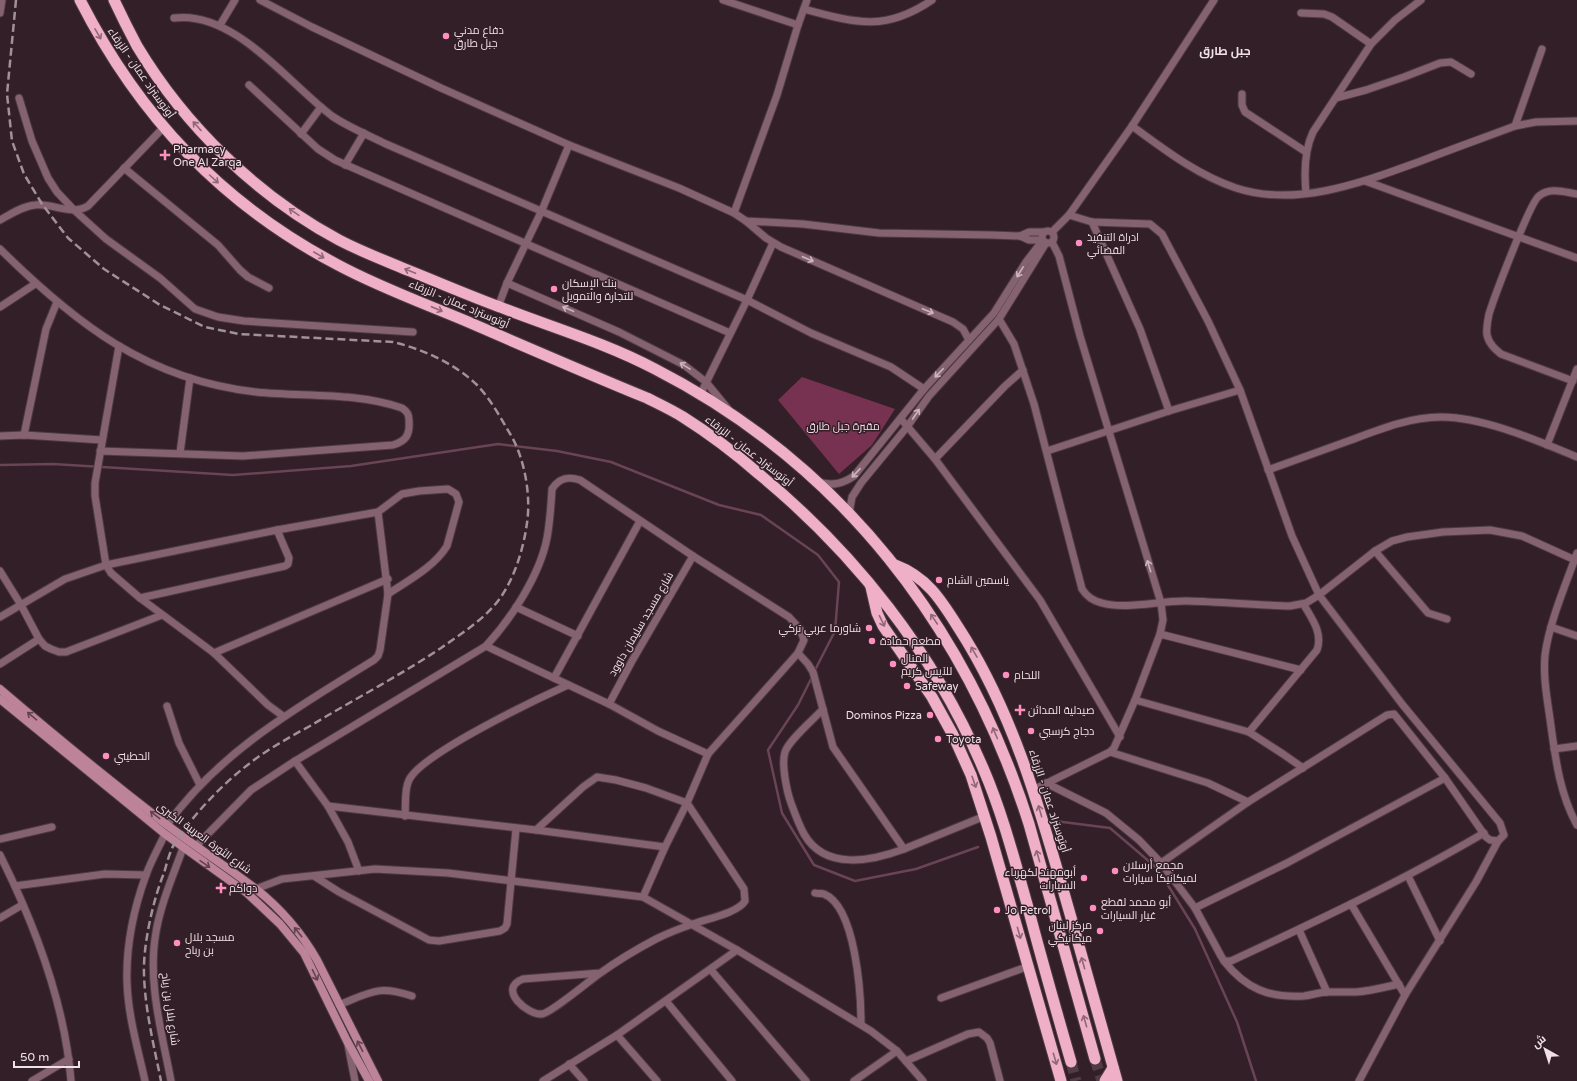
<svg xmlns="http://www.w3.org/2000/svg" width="1577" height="1081" viewBox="0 0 1577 1081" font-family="'Varela Round',Cairo,sans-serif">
<rect width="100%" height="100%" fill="#331f27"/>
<polygon fill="#763250" points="802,377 895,409 872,445 839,474 778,400"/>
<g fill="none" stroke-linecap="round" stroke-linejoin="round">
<g stroke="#694455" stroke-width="2.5">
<polyline points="0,465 53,464 233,475 351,466 498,444 557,451 611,462 719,505 761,515 818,555 839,582 835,631 814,672"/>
<polyline points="812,677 798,705 768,750 782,813 814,865 855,881 916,869 978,847"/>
<polyline points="1055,821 1110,828 1158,869 1195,929 1237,1022 1256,1081"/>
</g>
<g stroke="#4f3c44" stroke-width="11" stroke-dasharray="11 5.5" stroke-linecap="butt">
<polyline points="1095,1059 1102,1081"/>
<polyline points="1071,1062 1076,1081"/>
</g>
<g stroke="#4d3a42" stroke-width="9">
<g id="minor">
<polyline points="260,0 312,27 441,88 569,145 679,188 734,213 746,221 803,224 879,233 992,235 1020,236 1029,240 1042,240"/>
<polyline points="723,0 798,25"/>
<path d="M804,9C856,23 885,32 932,0"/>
<polyline points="0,13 2,0"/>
<polyline points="1301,13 1324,14 1332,17 1371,44"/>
<path d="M174,18C234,10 288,83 332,116C348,127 368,135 386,144L747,300L811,333L891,367L924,389"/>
<polyline points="220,25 235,0"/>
<polyline points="249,85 318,149 335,160 730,333"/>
<polyline points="1242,94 1242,105 1245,112 1306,152"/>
<polyline points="19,98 32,141 48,178 57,192 74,210 106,239 160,278 195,309 218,317 244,321 413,332"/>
<polyline points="1336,98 1366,90 1404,77 1440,63 1451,62 1471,74"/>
<path d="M1132,126C1165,150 1197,175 1236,188C1297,208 1363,182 1421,161C1452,149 1483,138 1515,126L1536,122L1577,121"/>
<polyline points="1515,126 1542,49"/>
<polyline points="301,134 321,107"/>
<polyline points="345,165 364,133"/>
<polyline points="124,168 218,245 240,270 248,277 269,288"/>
<polyline points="1365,181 1577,258"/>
<path d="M1306,193C1304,172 1304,151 1313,132L1371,44L1395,20L1421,0"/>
<polyline points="734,213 777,95 798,25 807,0"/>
<path d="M0,220C11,214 23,206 35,205C53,203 71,216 88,206L163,128"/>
<polyline points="746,221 766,238 781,247 953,322 963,329 969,340"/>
<polyline points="1092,222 1140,329 1169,411"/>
<circle cx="1048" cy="237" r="6"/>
<polyline points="1052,232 1069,215 1132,126 1214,0"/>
<polyline points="1020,236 1029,232 1044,232"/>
<path d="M0,249C75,323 147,380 256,392C304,397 356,392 402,408C408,412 409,415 409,421C410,435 406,441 393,445L243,456L100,451"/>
<polyline points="507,283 619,332 684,365 706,382 729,410"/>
<polyline points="0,307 35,284"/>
<polyline points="498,307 507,283 542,210 569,145"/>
<path d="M999,319L1014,344L1034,404L1082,589C1087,597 1093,601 1102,603C1126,610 1162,600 1188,601C1222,602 1256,605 1290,606L1306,603L1319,595L1375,551L1392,541L1407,537L1443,532L1490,530L1522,536L1575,560"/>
<polyline points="119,346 95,483 95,496 106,565 111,573 140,598 214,653 268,705 283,716"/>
<path d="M1573,381L1501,354C1495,349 1489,344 1487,335C1486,328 1488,320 1489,314C1494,298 1530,202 1539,196C1550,187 1564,192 1577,194"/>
<polyline points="701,393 747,300 773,243"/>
<polyline points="901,419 935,459 1040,600 1120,737"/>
<polyline points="24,435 46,329 57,302"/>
<polyline points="0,436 24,435 102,440"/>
<polyline points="1547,445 1577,369"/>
<polyline points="1047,451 1169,411 1240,390"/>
<polyline points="180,453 190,378"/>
<polyline points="935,459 1005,386 1023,370"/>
<path d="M1268,470C1296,460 1323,450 1351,440C1380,429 1410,417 1441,417C1484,417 1538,441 1577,457"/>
<path d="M818,482C833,486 842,484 854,476L924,389L994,313L1026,262L1043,240"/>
<path d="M378,512L402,494L419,491L448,489L456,494L459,502L447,546C434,567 409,580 388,594"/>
<polyline points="849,514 852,497 861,483 907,427 929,396 999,319 1046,243"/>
<polyline points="1375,551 1428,613 1447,619"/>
<path d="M1577,553C1566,584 1549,623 1545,655C1543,677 1547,698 1550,719C1555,755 1559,793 1577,825"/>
<polyline points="0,571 21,605 39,639 45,646 51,649 59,652 66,652 162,615"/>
<polyline points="140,598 285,566 288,564 289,558 277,530"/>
<polyline points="516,607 578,636"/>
<path d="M0,617L65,579L106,565L277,530L378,512L388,594L380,650L378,656L374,660C298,707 220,751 167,825"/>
<polyline points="1551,627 1577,636"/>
<polyline points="1160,634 1301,670"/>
<polyline points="486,646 609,704 658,731 708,754"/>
<polyline points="214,653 388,579"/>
<polyline points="798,653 808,664 813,672 833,747 904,849 985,816"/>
<polyline points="0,664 39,639"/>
<polyline points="554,678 640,521"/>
<polyline points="1135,700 1249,732 1283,754 1303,768"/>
<polyline points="609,704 632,661 693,556"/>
<polyline points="167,706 179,743 200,785"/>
<path d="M823,709C814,719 789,740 785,752C781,764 787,792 791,803C795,814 799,825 804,834C825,871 872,861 904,849"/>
<path d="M1249,732L1317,650C1323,633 1312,619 1304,605"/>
<polyline points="1554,749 1577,746"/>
<polyline points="1110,752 1208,783 1248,802"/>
<polyline points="295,761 328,806 536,830 665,847"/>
<polyline points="1046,783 1106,813 1139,840 1161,863 1248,802 1387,715 1394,714 1445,778 1486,837 1490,840 1498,841 1504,835 1500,823 1402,704 1319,595 1292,536 1240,390 1208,321 1162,234 1150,224 1092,222 1069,215"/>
<polyline points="1033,790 1110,752 1114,748 1135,700 1160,634 1163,620 1161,603 1080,336 1059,256 1052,242"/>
<polyline points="328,806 348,842 359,871"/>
<path d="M405,816C406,804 404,790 409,780C421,754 539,698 568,685"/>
<path d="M536,830L583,787L597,777L616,780L646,788L687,803L744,889L745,901C738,913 706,919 693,924C681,928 668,933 656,939C637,949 617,961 599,974C589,981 551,1013 542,1014C529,1016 496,989 523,979L600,973"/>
<polyline points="0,839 52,827"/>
<path d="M196,846L251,790L295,761L486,646C511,619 540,575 547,538C550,522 551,505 552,489C559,478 568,476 580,480L693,556L789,617L800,629L804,640L798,653L708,754L687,803L665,847L643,897"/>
<path d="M0,855C34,923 65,1005 71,1081"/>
<path d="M1161,863L1195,908L1221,956L1224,961H1231C1317,921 1402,881 1484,833"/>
<polyline points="314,876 339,892 429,940 439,941 500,931 505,928 507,924 516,829"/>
<polyline points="1408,876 1440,941"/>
<polyline points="15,886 105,874 146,875"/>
<polyline points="253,890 282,879 375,869 448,873 643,897 737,950 871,1031 897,1051 923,1081"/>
<path d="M815,893C818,894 822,893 824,894C856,907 861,995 861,1024"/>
<polyline points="1351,904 1405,995"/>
<polyline points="1195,908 1287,863 1445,778"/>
<polyline points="0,918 22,905"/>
<polyline points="1299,930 1327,992"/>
<path d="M1224,961C1246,989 1269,998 1304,996C1312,995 1320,992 1329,992C1338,992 1347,992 1356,992C1371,991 1385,987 1399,984"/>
<polyline points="711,970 806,1081"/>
<polyline points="941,998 1029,966"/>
<polyline points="666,1001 732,1081"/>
<path d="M339,1005C371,992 378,985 412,996"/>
<polyline points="617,1035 657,1081"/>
<polyline points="348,1045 355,1081"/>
<polyline points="906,1061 968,1034 979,1032 987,1038 990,1043 1000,1081"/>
<polyline points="569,1064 584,1081"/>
<polyline points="32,1081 69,1059"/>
<path d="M145,1081C138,1049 128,1016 127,982C126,947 134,908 146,875C151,861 159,847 165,834"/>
<path d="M171,1081C162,1033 147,982 156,932C161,903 173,876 183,848"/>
<polyline points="543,1081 617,1035 737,950"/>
<polyline points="854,1081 897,1051"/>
<polyline points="1359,1081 1405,995 1476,882 1498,841"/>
</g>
</g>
<g stroke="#4d3a42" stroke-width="10">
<g id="secondary">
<path d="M0,689C55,736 110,781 167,825C196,847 227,867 256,889C280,908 302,934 317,960L378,1081"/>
<polyline points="0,699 165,834 247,893 280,924 304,953 347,1041 369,1081"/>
</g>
</g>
<g stroke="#4d3a42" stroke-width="13">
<g id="trunk">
<path d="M80,0C139,116 222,204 338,265C379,287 423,303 466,321C526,347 586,373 647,398C659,404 672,410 683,417C710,434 735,453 759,474C855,553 934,653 983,768C1002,812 1014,858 1027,904C1041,957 1056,1010 1071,1062"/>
<path d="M114,0C121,15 129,31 137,46C185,126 257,196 339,240C362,252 386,261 410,271C440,283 470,296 500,307C551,327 606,343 655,369C842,465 966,626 1029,824L1095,1059"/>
<path d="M895,565C927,577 941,600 958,627C1016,716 1043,820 1072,921C1087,975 1102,1028 1117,1081"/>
<polyline points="871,587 877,613 883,626 932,697 953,735 971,775 991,837 1061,1081"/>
<polyline points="1105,1081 1113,1068"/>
</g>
</g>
<use href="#minor" stroke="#85626f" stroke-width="7"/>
<use href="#secondary" stroke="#bc8399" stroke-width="8"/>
<use href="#trunk" stroke="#eeafc7" stroke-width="11"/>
<path stroke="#a29197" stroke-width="2.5" stroke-dasharray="8 4" stroke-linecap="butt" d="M16,0L7,94L12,141L24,174L42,204L68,238L104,269L160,305L205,327L239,334L393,342C422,349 454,363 476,384C491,399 501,419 512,437C525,461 531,496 527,523C523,552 512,587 492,608C477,624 458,636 441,648C399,676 353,700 310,726C295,734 281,742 267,751C232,774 200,806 176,841C170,850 167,863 164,873C153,900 143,945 144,974C145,1010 154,1046 161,1081"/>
</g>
<defs><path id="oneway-shaft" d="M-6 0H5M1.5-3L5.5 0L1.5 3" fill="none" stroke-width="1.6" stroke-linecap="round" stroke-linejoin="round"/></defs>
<g stroke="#906777">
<use href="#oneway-shaft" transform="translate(98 34) rotate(60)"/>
<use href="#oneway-shaft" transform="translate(197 126) rotate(-132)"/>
<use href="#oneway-shaft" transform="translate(214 179) rotate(42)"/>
<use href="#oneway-shaft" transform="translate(294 212) rotate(-145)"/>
<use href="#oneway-shaft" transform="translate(319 255) rotate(30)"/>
<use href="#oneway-shaft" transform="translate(410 271) rotate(-158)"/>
<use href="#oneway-shaft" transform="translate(437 309) rotate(23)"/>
<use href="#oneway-shaft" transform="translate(934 619) rotate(-124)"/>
<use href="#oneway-shaft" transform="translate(882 621) rotate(64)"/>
<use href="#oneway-shaft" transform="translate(974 652) rotate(-120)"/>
<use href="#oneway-shaft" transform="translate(995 733) rotate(-113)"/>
<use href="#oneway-shaft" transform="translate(974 782) rotate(71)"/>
<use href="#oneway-shaft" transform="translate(1040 811) rotate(-106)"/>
<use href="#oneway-shaft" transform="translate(1038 856) rotate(-106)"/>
<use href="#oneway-shaft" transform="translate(1019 933) rotate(74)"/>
<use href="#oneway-shaft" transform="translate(1083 963) rotate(-106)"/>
<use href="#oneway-shaft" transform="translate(1085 1021) rotate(-106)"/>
<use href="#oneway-shaft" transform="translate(1055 1059) rotate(74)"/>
</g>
<g stroke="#cbb5bc">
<use href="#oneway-shaft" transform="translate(808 259) rotate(23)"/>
<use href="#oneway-shaft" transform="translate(1020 272) rotate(122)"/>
<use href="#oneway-shaft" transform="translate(568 309) rotate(-157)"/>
<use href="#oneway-shaft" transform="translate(928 311) rotate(23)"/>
<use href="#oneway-shaft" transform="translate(685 366) rotate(-148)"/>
<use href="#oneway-shaft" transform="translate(939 373) rotate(134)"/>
<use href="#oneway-shaft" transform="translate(916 414) rotate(-56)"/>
<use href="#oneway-shaft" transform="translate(856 473) rotate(133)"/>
<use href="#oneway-shaft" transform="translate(1149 566) rotate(-107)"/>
</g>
<g stroke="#63424f">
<use href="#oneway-shaft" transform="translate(32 716) rotate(-140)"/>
<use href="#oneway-shaft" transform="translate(155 815) rotate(-142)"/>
<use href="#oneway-shaft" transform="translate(205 864) rotate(35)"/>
<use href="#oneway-shaft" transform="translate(298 932) rotate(-129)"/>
<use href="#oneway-shaft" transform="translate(315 975) rotate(64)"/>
<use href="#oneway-shaft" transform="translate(360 1046) rotate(-117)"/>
</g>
<g fill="#fe8ebd" stroke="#331f27" stroke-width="1.5">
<circle cx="446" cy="36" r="4"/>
<path d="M163 149h4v4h4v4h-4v4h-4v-4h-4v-4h4z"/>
<circle cx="1079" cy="243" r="4"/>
<circle cx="554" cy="289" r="4"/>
<circle cx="939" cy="580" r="4"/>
<circle cx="869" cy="628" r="4"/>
<circle cx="872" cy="641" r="4"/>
<circle cx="893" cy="664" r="4"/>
<circle cx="1006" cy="675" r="4"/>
<circle cx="907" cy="686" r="4"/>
<path d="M1018 704h4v4h4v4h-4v4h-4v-4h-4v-4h4z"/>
<circle cx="930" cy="715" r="4"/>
<circle cx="1031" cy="731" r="4"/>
<circle cx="938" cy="739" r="4"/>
<circle cx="106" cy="756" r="4"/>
<circle cx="1115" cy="871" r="4"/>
<circle cx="1084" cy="878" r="4"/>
<path d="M219 882h4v4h4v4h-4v4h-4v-4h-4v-4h4z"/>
<circle cx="1093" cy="908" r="4"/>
<circle cx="997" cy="910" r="4"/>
<circle cx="1100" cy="931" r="4"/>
<circle cx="177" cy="943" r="4"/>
</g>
<g text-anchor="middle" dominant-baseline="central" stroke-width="3" stroke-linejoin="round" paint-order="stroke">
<g font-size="11" fill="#f0e1e6" stroke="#331f27" text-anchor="start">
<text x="454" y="30">دفاع مدني<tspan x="454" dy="13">جبل طارق</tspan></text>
<text x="173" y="149">Pharmacy<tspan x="173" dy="13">One Al Zarqa</tspan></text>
<text x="1087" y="237">ادراة التنفيذ<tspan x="1087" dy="13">القضائي</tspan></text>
<text x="562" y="283">بنك الإسكان<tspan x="562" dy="13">للتجارة والتمويل</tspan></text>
<text x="947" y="580">ياسمين الشام</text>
<text x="861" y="628" text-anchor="end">شاورما عربي تركي</text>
<text x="880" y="641">مطعم حمادة</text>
<text x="901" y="658">المنال<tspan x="901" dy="13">للآيس كريم</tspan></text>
<text x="1014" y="675">اللحام</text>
<text x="915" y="686">Safeway</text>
<text x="1028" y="710">صيدلية المدائن</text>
<text x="922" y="715" text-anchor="end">Dominos Pizza</text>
<text x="1039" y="731">دجاج كرسبي</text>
<text x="946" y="739">Toyota</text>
<text x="114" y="756">الحطيني</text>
<text x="1123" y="865">مجمع أرسلان<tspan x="1123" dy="13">لميكانيكا سيارات</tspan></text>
<text x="1076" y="872" text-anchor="end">أبومهند لكهرباء<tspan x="1076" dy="13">السيارات</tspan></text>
<text x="229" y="888">دواكم</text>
<text x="1101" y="902">أبو محمد لقطع<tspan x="1101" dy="13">غيار السيارات</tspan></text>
<text x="1005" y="910">Jo Petrol</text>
<text x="1092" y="925" text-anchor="end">مركز لبنان<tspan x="1092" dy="13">ميكانيكي</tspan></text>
<text x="185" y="937">مسجد بلال<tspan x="185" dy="13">بن رباح</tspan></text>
</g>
<g font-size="11" fill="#f0e1e6" stroke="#331f27">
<text transform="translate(141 73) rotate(55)">أوتوستراد عمان - الزرقاء</text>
<text transform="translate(459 304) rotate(23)">أوتوستراد عمان - الزرقاء</text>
<text transform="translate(749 451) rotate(38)">أوتوستراد عمان - الزرقاء</text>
<text transform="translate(641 624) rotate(-60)">شارع مسجد سليمان داوود</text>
<text transform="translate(1049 801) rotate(72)">أوتوستراد عمان - الزرقاء</text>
<text transform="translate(204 838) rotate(36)">شارع الثورة العربية الكبرى</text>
<text transform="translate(170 1009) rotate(82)">شارع بلال بن رباح</text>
</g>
<g font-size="11" fill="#f0d9e1" stroke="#331f27">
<text x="843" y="426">مقبرة جبل طارق</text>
</g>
<g font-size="12" font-weight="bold" fill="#f0e1e6" stroke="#331f27">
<text x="1225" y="51">جبل طارق</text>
</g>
</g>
<g transform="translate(1545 1049) rotate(321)" stroke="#331f27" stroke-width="3" paint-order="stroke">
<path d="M0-3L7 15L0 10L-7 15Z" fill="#f0e1e6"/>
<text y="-6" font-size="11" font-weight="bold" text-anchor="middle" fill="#f0e1e6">ش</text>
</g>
<path d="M14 1061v6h65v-6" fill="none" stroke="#f0e1e6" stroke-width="2"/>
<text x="20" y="1061" font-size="12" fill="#f0e1e6" stroke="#331f27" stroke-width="3" paint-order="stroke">50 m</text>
</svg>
